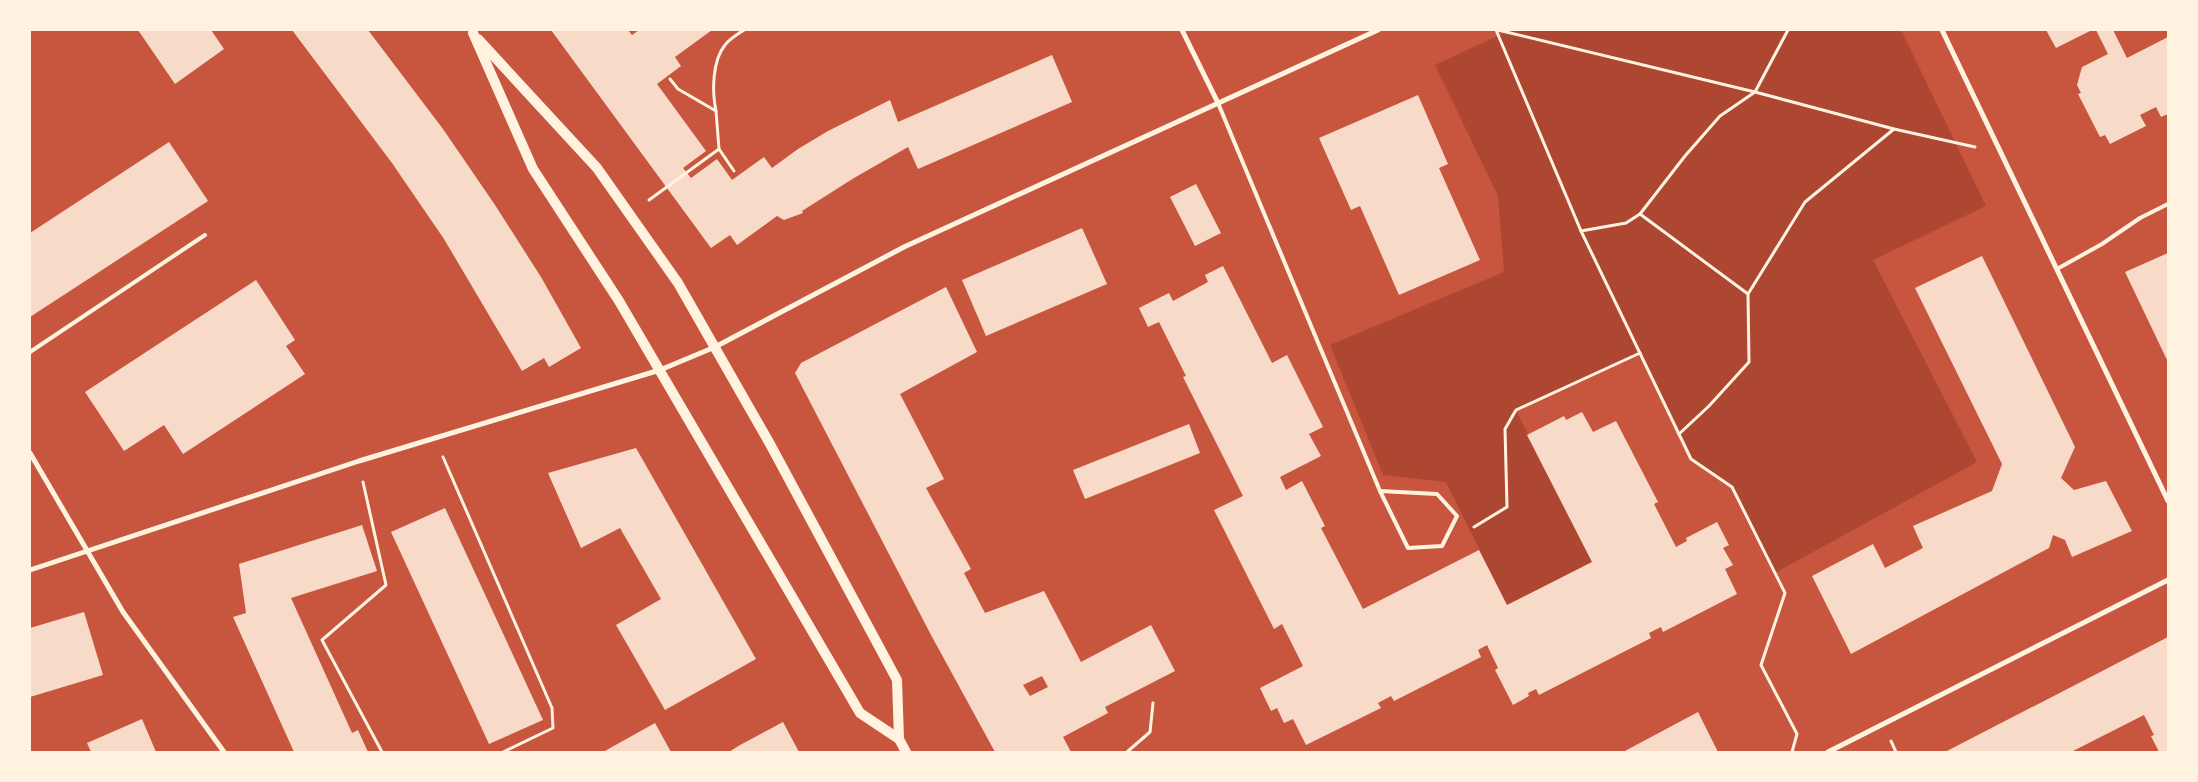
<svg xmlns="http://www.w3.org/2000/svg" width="2198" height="782" viewBox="0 0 2198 782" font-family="'Roboto Condensed',sans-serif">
<rect width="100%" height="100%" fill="#c8553d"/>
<polygon fill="#ae4732" points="1510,30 1901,30 1986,206 1873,260 1977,462 1775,573 1732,487 1691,459 1640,353 1516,410 1592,562 1507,605 1446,482 1383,475 1330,345 1504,272 1498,196 1435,65"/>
<g fill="#f7dbc8" fill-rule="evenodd">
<polygon points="138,30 211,30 224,49 175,84"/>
<polygon points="292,30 368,30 443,129 495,205 541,277 581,348 549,367 544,358 522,371 444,239 392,163"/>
<polygon points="551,30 628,30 632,35 639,30 712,30 675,57 681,66 657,84 706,151 683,168 691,178 717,159 732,180 764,157 772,168 798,149 828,131 890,100 898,122 1052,55 1072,102 918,169 908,147 854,178 802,211 803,213 784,220 777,216 737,245 730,235 711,248"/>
<polygon points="2046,30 2092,30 2056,48"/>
<polygon points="2096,30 2113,30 2127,58 2168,37 2168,114 2161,117 2156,107 2140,115 2146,126 2110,144 2105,135 2100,137 2078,94 2081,93 2077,85 2082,67 2108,54"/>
<polygon points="1418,95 1448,164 1439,168 1480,260 1399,295 1360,206 1351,210 1319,138"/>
<polygon points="169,142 208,201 30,317 30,233"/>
<polygon points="1196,184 1221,233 1195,246 1170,197"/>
<polygon points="1082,228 1107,284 986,336 962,280"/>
<polygon points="2168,253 2168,362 2125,272"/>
<polygon points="1982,256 2075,447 2061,478 2074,490 2106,481 2132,531 2072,557 2065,540 2053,535 2049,548 1851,654 1812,576 1873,544 1885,568 1923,548 1913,526 1992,491 2002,464 1915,288"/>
<polygon points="1223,266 1272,363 1287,355 1323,427 1309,434 1321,456 1280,477 1286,490 1302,481 1325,526 1321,528 1363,609 1479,550 1507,605 1592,562 1527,435 1564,416 1566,420 1582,412 1593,432 1616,421 1658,502 1654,504 1676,547 1687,541 1686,538 1717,522 1729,545 1723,548 1733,565 1725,569 1737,594 1663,632 1661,627 1649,633 1651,638 1539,695 1536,689 1528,693 1529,696 1513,705 1495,670 1498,668 1487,645 1478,650 1481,657 1394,701 1391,696 1378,703 1381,708 1306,745 1293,719 1284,723 1277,708 1271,711 1260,688 1303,666 1282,624 1274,629 1214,510 1243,496 1183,377 1186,376 1159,322 1148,327 1139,308 1169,293 1173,301 1208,282 1205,275"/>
<polygon points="256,280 295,340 286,346 305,374 183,454 164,425 124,451 85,392"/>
<path d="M946,287L977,352L900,394L944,479L926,488L971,569L964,573L985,613L1044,591L1081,662L1151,625L1175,671L1105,707L1108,713L1063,737L1071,752H995L931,635L795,373L801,363ZM1042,676L1048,687L1030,696L1023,685Z"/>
<polygon points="1189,424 1200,453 1085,499 1073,470"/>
<polygon points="636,448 756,659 665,710 616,625 661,599 620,528 581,548 548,473"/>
<polygon points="445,508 543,720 489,744 391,532"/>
<polygon points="362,525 377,571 291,598 352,733 358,730 368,752 294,752 233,617 246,613 239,564"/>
<polygon points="84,612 103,675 30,697 30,628"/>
<polygon points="2168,637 2168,752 2159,752 2151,736 2154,735 2144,715 2071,752 1945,752"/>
<polygon points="1698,712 1718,752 1623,752"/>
<polygon points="142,719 156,752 91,752 87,743"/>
<polygon points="783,722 799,752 729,752 740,745"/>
<polygon points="655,723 671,752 603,752"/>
</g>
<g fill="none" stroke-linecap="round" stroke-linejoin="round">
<g stroke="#fff3e0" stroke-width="3">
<polyline points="1496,30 1581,231 1691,459 1732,487 1785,593 1761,665 1797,734 1792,752"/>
<polyline points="1498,30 1755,92 1894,129 1975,147"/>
<path d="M716,111C712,92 712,61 725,45C729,39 738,34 744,30"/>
<polyline points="719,149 734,171"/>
<polyline points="649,200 719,149 716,111 678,89 670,79"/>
<polyline points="1640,214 1748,294"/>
<polyline points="1581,231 1626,223 1640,214 1685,156 1720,116 1755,92 1788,30"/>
<polyline points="1679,434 1709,406 1749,362 1748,294 1805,202 1894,129"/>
<polyline points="443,457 552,708 553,728 503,752"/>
<polyline points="363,482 386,585 322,640 382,752"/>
<polyline points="1474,527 1507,507 1505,429 1516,410 1640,353"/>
<polyline points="1891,741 1896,752"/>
<polyline points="1127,752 1150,732 1153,703"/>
</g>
<g stroke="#fff3e0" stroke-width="4">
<polyline points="1218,103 1380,491 1408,548 1442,546 1457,516 1437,494 1380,491"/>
<polyline points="2057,269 2102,244 2140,218 2168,204"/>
<polyline points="30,352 205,235"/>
</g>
<g stroke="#fff3e0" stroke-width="5">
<polyline points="1182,30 1218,103"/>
<polyline points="1942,30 2168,501"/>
<polyline points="30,453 123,612 224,752"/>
<polyline points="30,570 359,461 660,370 715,347 904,247 1378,30"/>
<polyline points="1828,752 2168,580"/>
</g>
<g stroke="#fff3e0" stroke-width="10">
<polyline points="473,33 533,169 619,301 860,713 899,739 906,752"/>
<polyline points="478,39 597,168 678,283 770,444 897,680 899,739"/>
</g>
</g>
<rect width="2198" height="782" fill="none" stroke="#fff3e0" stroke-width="62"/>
</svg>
